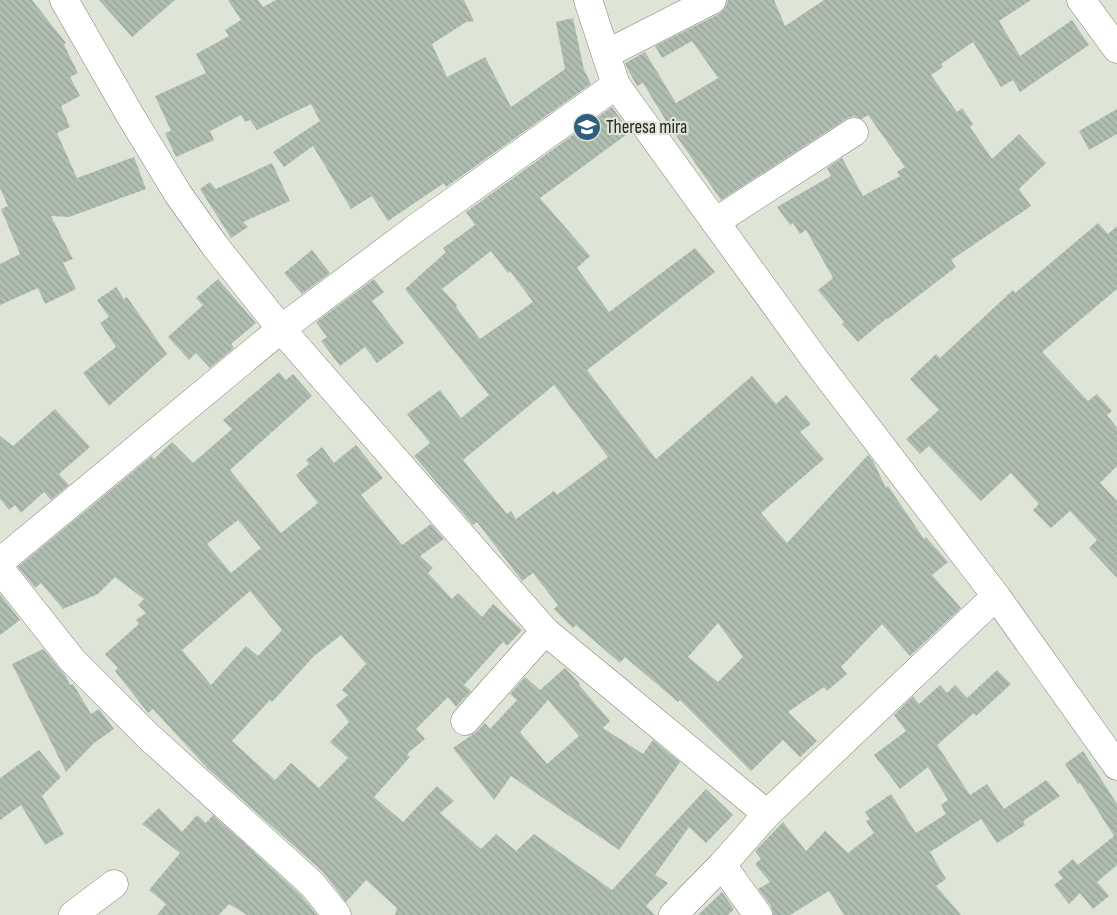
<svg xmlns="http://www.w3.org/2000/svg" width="1117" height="915" viewBox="0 0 1117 915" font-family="'Sofia Sans Condensed',sans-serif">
<defs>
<pattern id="building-back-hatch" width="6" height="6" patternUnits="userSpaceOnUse" patternTransform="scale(1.25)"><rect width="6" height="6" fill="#b0bdb1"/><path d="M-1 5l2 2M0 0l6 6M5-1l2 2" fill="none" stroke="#97a298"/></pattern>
</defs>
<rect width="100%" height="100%" fill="#dfe5d6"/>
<g fill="url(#building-back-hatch)" fill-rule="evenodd">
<polygon points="0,0 32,0 66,43 64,45 78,73 70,77 80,96 61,106 70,127 57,133 77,178 134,157 146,189 69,217 51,216 73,259 63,263 76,289 45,304 38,288 0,305 0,264 20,254 1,209 8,206 0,188"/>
<polygon points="99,0 175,0 132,37"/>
<polygon points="228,0 258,0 263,7 276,0 464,0 474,21 466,22 432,44 447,77 485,57 511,107 565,69 556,22 573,18 584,70 591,84 446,187 444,183 388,221 372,196 351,209 313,146 284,167 273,152 320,121 311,104 257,130 250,120 245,122 241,115 210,131 214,140 176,157 165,133 171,131 155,96 206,73 196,54 229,36 225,30 241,20"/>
<polygon points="728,0 774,0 785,26 824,0 1031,0 999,21 1020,56 1072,20 1089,45 1020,92 1013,80 1001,87 973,42 941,64 943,67 931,75 957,112 962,108 973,124 970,127 992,159 1019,134 1046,163 1019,189 1031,206 951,260 956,267 888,319 887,318 858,342 842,324 844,322 818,290 833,278 806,230 800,234 793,223 790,225 777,207 831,176 827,168 842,158 863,196 900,176 897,172 905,167 868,115 862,119 854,116 846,119 721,200 668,124 643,83 637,86 627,68 625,63 645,52 676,103 718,78 692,41 662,58 655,46 719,14 725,8"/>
<path d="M612,107L630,132L540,198L590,256L577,268L609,312L695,248L715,272L587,370L656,459L752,376L776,404L786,395L811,424L800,432L824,459L761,513L787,543L868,455L873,461L886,488L888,486L924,539L926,537L948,562L932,575L961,608L910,656L882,624L841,667L847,674L827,691L824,687L788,712L817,741L800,757L783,740L751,771L680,700L678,702L625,657L620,663L576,625L573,628L554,609L558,605L533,573L522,581L477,522L473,525L414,456L430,443L407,414L440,390L461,418L489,395L405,289L446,252L443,248L475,225L466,212ZM491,251L508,273L510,271L533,302L480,339L456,307L457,305L442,289ZM554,385L608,457L557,495L554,491L516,519L511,511L507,514L463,460ZM718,623L743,657L718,682L688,657Z"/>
<polygon points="1117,109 1117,134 1089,150 1079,131"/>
<polygon points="272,163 290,201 243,222 248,227 231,238 200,189 210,182 216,189"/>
<polygon points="1098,223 1108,234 1117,226 1117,289 1042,352 1088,401 1097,394 1112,411 1107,415 1117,428 1117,466 1100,483 1117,501 1117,578 1089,548 1097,540 1070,511 1051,528 1033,510 1039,504 1011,473 981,501 929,446 920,454 906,439 939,410 910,379 936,354 940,358 1013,290 1015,293"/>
<polygon points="312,250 330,273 302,294 284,273"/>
<polygon points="218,279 256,323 231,344 234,348 210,368 196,353 189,360 168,337 203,305 196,298"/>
<polygon points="374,279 384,292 372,301 404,343 377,363 365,347 340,366 321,341 327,337 316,322"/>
<polygon points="116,287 124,299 127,297 167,354 109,406 83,373 116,347 100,323 109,317 97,300"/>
<path d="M279,372L286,380L293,374L312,396L230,470L281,533L318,503L296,475L309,464L306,460L322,447L334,463L356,445L383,478L361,495L402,545L431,524L444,539L420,556L433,568L428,573L452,599L458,593L482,617L493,604L522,630L507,646L503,642L464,685L471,691L456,707L448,697L416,729L425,739L407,754L410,757L374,797L403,822L437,786L454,801L440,813L481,849L496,834L516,851L534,834L612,890L706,789L733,815L706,843L689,827L655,875L668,883L646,906L655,915H395L397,908L366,880L346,902L323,872L208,769L153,709L148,713L115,671L118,668L105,654L139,624L136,620L146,613L138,605L144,599L115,577L98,594L63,609L41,583L35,588L18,567L152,456L154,459L172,442L193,463L232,429L223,420ZM238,520L261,548L231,573L207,544ZM250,591L282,630L258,656L246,646L211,685L182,650ZM341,635L366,664L342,690L348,695L336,705L349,722L330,742L348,758L319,788L291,763L275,780L232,741L270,700L272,702L314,656Z"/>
<polygon points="55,409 90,447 59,474 69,485 51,500 44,492 21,513 15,505 9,510 0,499 0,436 13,446"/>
<polygon points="0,594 20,620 0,635"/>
<polygon points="43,649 65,675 70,685 73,684 91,714 99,709 114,729 94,743 66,772 12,664"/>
<path d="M565,668L580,684L579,685L610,721L603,728L643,754L653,740L680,762L619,850L511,776L494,800L453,748L476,732L485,723L490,729L517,700L510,694L525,677L540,690ZM548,700L579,736L547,764L520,732Z"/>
<polygon points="997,670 1011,684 976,716 974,713 937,745 970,795 987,784 1004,809 1046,780 1060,796 1023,821 1025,825 997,843 981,819 930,852 946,879 936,886 961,915 844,915 829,891 790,915 773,915 771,906 758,889 770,882 755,864 761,859 755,851 783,822 806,851 825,831 848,853 874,833 866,821 870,819 865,812 891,794 916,833 946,814 941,805 948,800 928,767 900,789 874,755 906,731 894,715 913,696 919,704 940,685 947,693 955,685 967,698"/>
<polygon points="39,750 61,777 42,796 64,834 45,845 21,805 0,820 0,778"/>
<polygon points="1083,751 1117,804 1117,865 1097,882 1109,896 1093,909 1080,893 1069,904 1054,885 1063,878 1058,872 1073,859 1078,865 1114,836 1080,783 1078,784 1065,764"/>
<polygon points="159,808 182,832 197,815 206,823 213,815 301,895 317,915 247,915 229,904 219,915 157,915 166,904 149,890 180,853 142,824"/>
<polygon points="722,892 734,909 728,915 698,915"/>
</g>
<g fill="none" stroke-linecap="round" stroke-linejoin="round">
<g stroke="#7d8274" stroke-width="29">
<g id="minor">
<polyline points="64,0 130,115 178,194 215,246 281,329 545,631 767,814"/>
<polyline points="588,0 616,85 816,361 996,596 1117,766"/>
<polyline points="1081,0 1117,49"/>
<polyline points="606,54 712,0"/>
<polyline points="715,222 854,132"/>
<polyline points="0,562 281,329 416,228 616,85"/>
<polyline points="0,569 72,660 148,736 312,884 337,915"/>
<polyline points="465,721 545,631"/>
<polyline points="722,865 758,915"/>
<polyline points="73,915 114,884"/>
<polyline points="673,915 722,865 767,814 996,596"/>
</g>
</g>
<use href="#minor" stroke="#fff" stroke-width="28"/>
</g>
<defs>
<g id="school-disc" transform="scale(1.4375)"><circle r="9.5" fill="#2e5f7d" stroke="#dfe5d6"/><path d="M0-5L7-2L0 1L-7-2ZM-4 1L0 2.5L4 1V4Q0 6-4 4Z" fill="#fff"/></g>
</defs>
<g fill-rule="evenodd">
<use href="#school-disc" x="587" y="127"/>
</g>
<g text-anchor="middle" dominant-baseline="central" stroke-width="4.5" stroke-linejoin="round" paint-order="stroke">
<g font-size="19" fill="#262823" stroke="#dfe5d6" text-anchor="start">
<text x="606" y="127">Theresa mira</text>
</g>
</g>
</svg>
